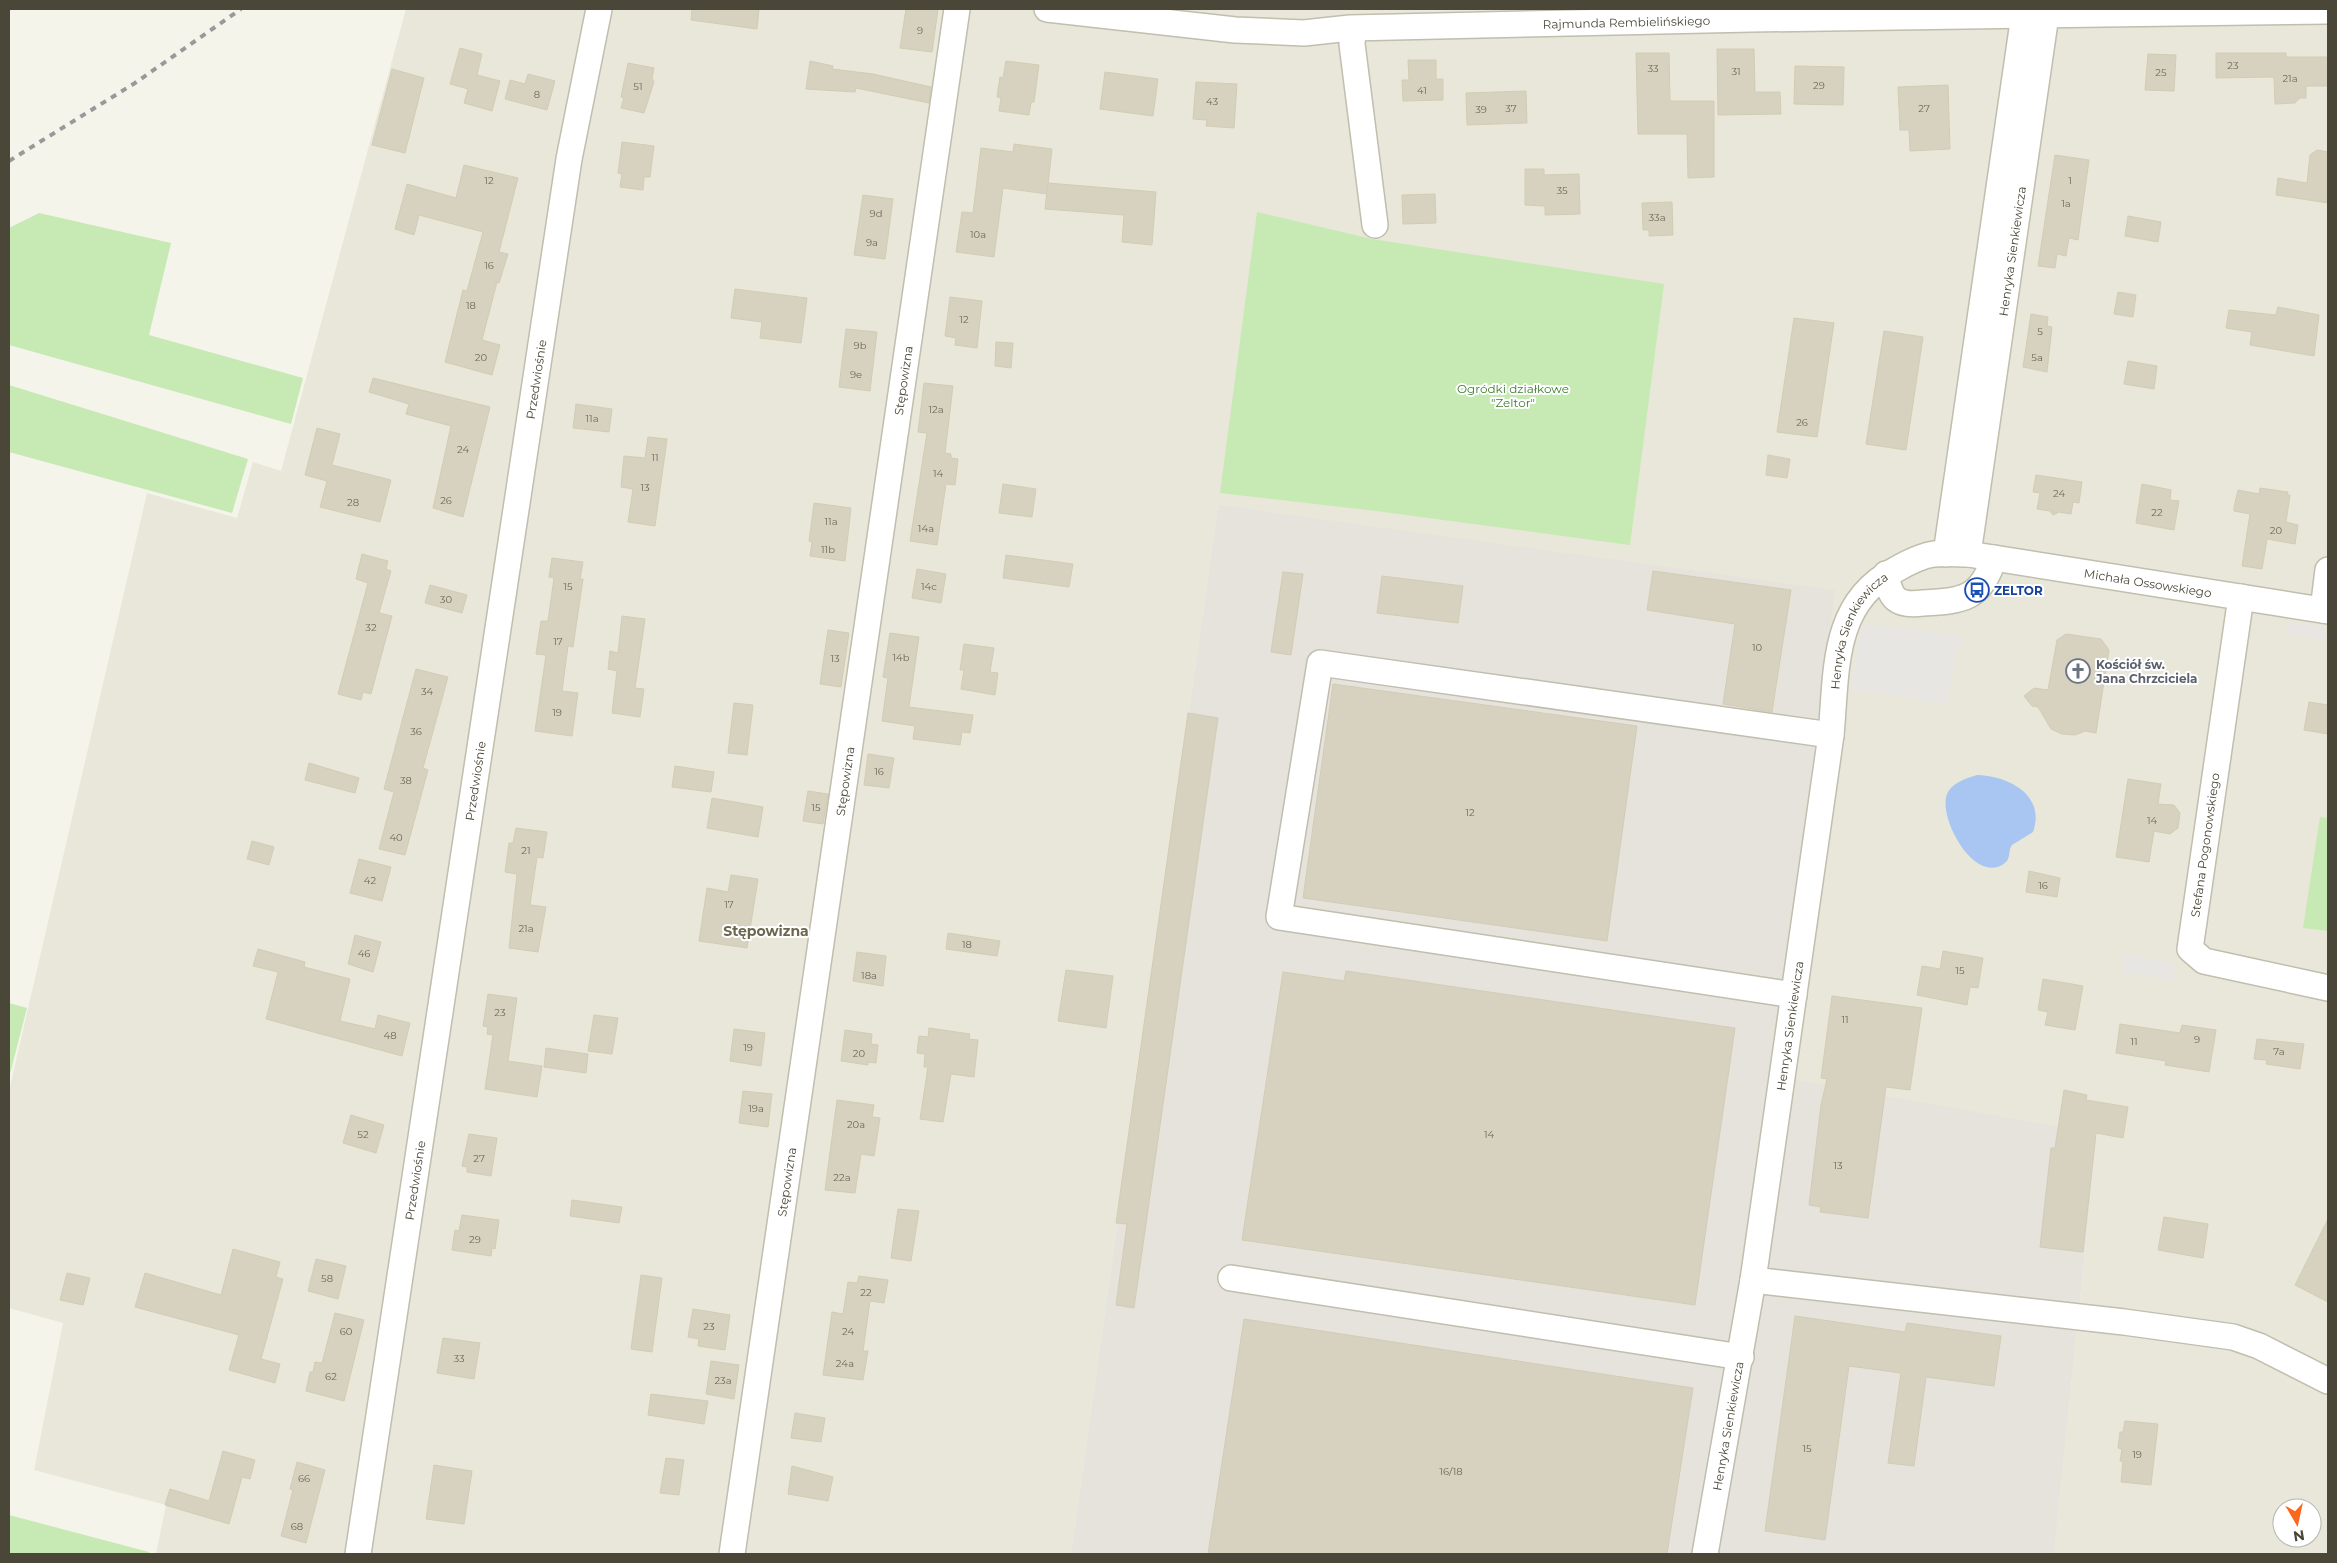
<svg xmlns="http://www.w3.org/2000/svg" width="2337" height="1563" viewBox="0 0 2337 1563" font-family="Montserrat,sans-serif">
<rect width="100%" height="100%" fill="#f5f4eb"/>
<path fill="#e9e7d9" fill-rule="evenodd" d="M406,9H2328V1554H2054L2097,1133L1771,1077L1793,901L1218,505L1071,1554H156L166,1505L34,1470L63,1323L9,1308V1091L147,493L237,518L253,462L281,471ZM2282,1508H2312V1538H2282Z"/>
<polygon fill="#e5e3dc" points="1218,505 1835,590 1771,1076 2097,1133 2054,1554 1071,1554"/>
<g fill="#c7e9b4">
<polygon points="1257,212 1372,239 1664,284 1630,545 1376,511 1220,493"/>
<polygon points="39,213 171,243 149,335 303,378 291,424 9,345 9,228"/>
<polygon points="9,385 248,459 232,513 9,452"/>
<polygon points="2320,817 2328,818 2328,931 2303,928"/>
<polygon points="9,1003 27,1008 9,1078"/>
<polygon points="9,1515 149,1552 149,1554 9,1554"/>
</g>
<g fill="#e7e6e2">
<polygon points="2288,621 2327,627 2325,640 2286,634"/>
<polygon points="1861,623 1965,637 1956,653 1947,705 1850,689"/>
<polygon points="2125,953 2176,964 2173,981 2121,971"/>
</g>
<path fill="#a8c6f1" d="M1977,775C2009,776 2046,795 2033,832L2012,845C2008,850 2011,857 2006,862C1976,889 1935,815 1948,792C1954,782 1967,778 1977,775Z"/>
<g fill="#d7d2c0" stroke="#d2ccb3">
<polygon points="692,9 759,9 757,29 691,20"/>
<polygon points="906,9 938,9 932,52 900,48"/>
<polygon points="460,48 482,54 477,75 500,81 492,111 464,103 468,89 450,84"/>
<polygon points="1717,49 1754,49 1755,92 1780,92 1781,114 1718,115"/>
<polygon points="1636,53 1669,53 1670,101 1714,101 1714,177 1688,178 1687,134 1638,134"/>
<polygon points="2216,53 2286,53 2286,57 2328,57 2328,86 2306,86 2306,98 2300,98 2295,103 2275,104 2274,77 2216,78"/>
<polygon points="2148,54 2176,55 2174,91 2145,90"/>
<polygon points="1408,60 1436,60 1436,79 1443,79 1443,100 1403,101 1402,80 1409,80"/>
<polygon points="810,61 833,66 832,69 873,74 931,87 929,103 856,88 855,92 806,89"/>
<polygon points="1006,61 1039,65 1034,102 1031,102 1029,115 999,111 1001,98 997,97 1000,77 1003,78"/>
<polygon points="628,63 654,68 652,78 654,82 644,113 621,108 624,98 621,97"/>
<polygon points="1795,66 1844,67 1843,105 1794,104"/>
<polygon points="392,69 424,78 405,153 372,145"/>
<polygon points="1105,72 1158,79 1153,116 1100,109"/>
<polygon points="528,74 555,81 547,110 505,99 510,80 525,84"/>
<polygon points="1196,82 1237,84 1234,128 1206,126 1207,120 1193,119"/>
<polygon points="1948,85 1950,149 1910,151 1909,130 1900,130 1898,87"/>
<polygon points="1526,91 1527,123 1467,125 1466,93"/>
<polygon points="622,142 654,146 650,177 644,177 643,190 620,187 622,174 618,173"/>
<polygon points="1014,144 1052,149 1047,194 1003,188 994,257 956,252 962,212 973,213 981,148 1013,152"/>
<polygon points="2317,150 2328,152 2328,203 2276,195 2278,178 2307,183 2310,155"/>
<polygon points="2055,155 2089,160 2078,240 2069,238 2066,256 2057,254 2055,268 2038,266"/>
<polygon points="464,165 518,178 499,252 508,254 499,283 497,282 482,340 500,345 492,375 445,362 463,290 467,291 483,232 419,215 414,235 395,229 407,184 456,198"/>
<polygon points="1525,169 1544,169 1544,175 1579,174 1580,214 1545,215 1545,206 1525,205"/>
<polygon points="1048,183 1156,192 1152,245 1122,242 1124,215 1045,209"/>
<polygon points="1435,194 1436,223 1403,224 1402,195"/>
<polygon points="863,195 893,199 885,259 854,255"/>
<polygon points="1672,202 1673,235 1649,236 1649,230 1643,230 1642,203"/>
<polygon points="2128,216 2161,222 2158,242 2125,236"/>
<polygon points="735,289 807,298 801,343 760,338 762,322 731,318"/>
<polygon points="2118,292 2136,295 2133,317 2114,314"/>
<polygon points="950,297 982,301 977,348 955,345 956,338 945,336"/>
<polygon points="2278,307 2319,315 2314,356 2250,345 2252,332 2226,328 2229,310 2276,315"/>
<polygon points="2031,314 2048,317 2047,326 2052,327 2047,372 2023,367"/>
<polygon points="1794,318 1834,323 1817,437 1777,432"/>
<polygon points="846,329 877,332 870,391 839,387"/>
<polygon points="1884,331 1923,337 1906,450 1866,444"/>
<polygon points="996,342 1013,343 1011,368 995,366"/>
<polygon points="2128,361 2157,366 2154,389 2124,384"/>
<polygon points="373,378 490,407 463,517 433,508 451,426 406,414 409,404 369,392"/>
<polygon points="924,383 953,386 945,453 951,454 951,458 958,459 955,485 946,484 937,545 910,541 927,433 918,432"/>
<polygon points="576,404 612,409 609,432 573,428"/>
<polygon points="317,428 340,434 332,465 391,480 380,522 320,507 327,481 305,475"/>
<polygon points="648,437 667,439 655,526 628,522 633,489 621,487 624,456 645,458"/>
<polygon points="1768,455 1790,459 1787,478 1766,475"/>
<polygon points="2036,475 2082,482 2079,503 2073,502 2071,514 2059,512 2053,515 2050,511 2037,509 2040,493 2033,492"/>
<polygon points="1003,484 1036,489 1032,517 999,513"/>
<polygon points="2142,484 2171,490 2170,500 2179,501 2174,530 2136,523"/>
<polygon points="2260,488 2288,492 2287,495 2290,495 2286,522 2298,525 2295,544 2267,539 2262,569 2242,566 2250,514 2234,511 2234,507 2238,490 2259,494"/>
<polygon points="814,503 851,508 845,561 810,556 812,542 809,541"/>
<polygon points="362,554 388,561 386,569 391,571 379,613 392,616 371,694 363,692 361,700 338,694 368,583 356,579"/>
<polygon points="1006,555 1073,564 1069,587 1003,578"/>
<polygon points="552,558 583,562 580,579 583,579 573,647 568,646 562,691 578,693 572,736 535,731 546,655 536,654 541,621 548,621 554,578 549,577"/>
<polygon points="917,569 946,574 941,603 912,598"/>
<polygon points="1653,571 1791,590 1772,712 1723,704 1735,624 1647,610"/>
<polygon points="1283,572 1303,574 1291,655 1271,652"/>
<polygon points="1382,576 1463,586 1458,623 1377,613"/>
<polygon points="430,585 467,595 462,613 425,603"/>
<polygon points="622,616 645,619 635,688 644,689 640,717 612,713 617,671 608,669 610,651 618,653"/>
<polygon points="828,630 849,633 841,687 820,684"/>
<polygon points="890,633 919,637 909,707 973,715 970,733 962,732 960,745 913,739 915,726 882,721 888,678 883,677"/>
<polygon points="2066,634 2101,639 2109,650 2096,733 2085,731 2075,735 2062,734 2051,729 2038,707 2032,706 2024,696 2034,688 2048,690 2057,640"/>
<polygon points="964,644 994,648 990,672 998,673 995,695 961,689 964,670 960,670"/>
<polygon points="416,669 448,677 423,768 428,770 405,855 379,849 394,792 384,789"/>
<polygon points="1333,684 1637,726 1607,941 1303,898"/>
<polygon points="2309,702 2328,705 2328,734 2304,730"/>
<polygon points="734,703 753,705 747,755 728,753"/>
<polygon points="1188,713 1218,718 1134,1308 1116,1305 1127,1224 1116,1223"/>
<polygon points="868,754 894,758 889,788 864,785"/>
<polygon points="309,763 359,778 355,793 305,780"/>
<polygon points="675,766 714,772 711,792 672,787"/>
<polygon points="2128,779 2161,784 2158,804 2174,805 2180,813 2178,828 2170,834 2154,831 2149,862 2116,857"/>
<polygon points="808,791 828,794 823,824 803,821"/>
<polygon points="712,798 763,807 758,837 707,828"/>
<polygon points="516,828 547,832 543,858 537,857 530,905 546,907 538,952 509,948 517,874 505,872 509,843 513,843"/>
<polygon points="252,841 274,847 269,865 247,859"/>
<polygon points="359,859 391,867 382,901 350,893"/>
<polygon points="2029,871 2060,878 2057,897 2026,892"/>
<polygon points="731,875 758,879 747,948 699,941 707,888 728,892"/>
<polygon points="948,933 1000,941 997,956 946,949"/>
<polygon points="355,935 381,942 373,972 348,964"/>
<polygon points="258,949 305,962 304,967 350,979 340,1021 375,1029 378,1015 410,1023 402,1056 266,1019 278,972 253,966"/>
<polygon points="1943,951 1983,958 1978,988 1970,987 1967,1005 1917,995 1922,966 1940,969"/>
<polygon points="857,952 886,956 883,986 853,981"/>
<polygon points="1066,970 1113,976 1106,1028 1058,1021"/>
<polygon points="1346,971 1735,1028 1695,1305 1242,1240 1283,972 1344,981"/>
<polygon points="2043,979 2083,986 2075,1030 2045,1025 2048,1012 2038,1010"/>
<polygon points="488,994 517,998 508,1061 542,1066 537,1097 485,1089 493,1035 487,1034 488,1027 483,1026"/>
<polygon points="1832,996 1922,1008 1910,1090 1886,1087 1868,1218 1820,1212 1821,1207 1809,1205 1821,1105 1827,1079 1821,1078"/>
<polygon points="594,1015 618,1018 612,1054 588,1051"/>
<polygon points="2120,1024 2180,1033 2182,1025 2216,1030 2209,1072 2165,1065 2166,1061 2116,1053"/>
<polygon points="929,1028 970,1034 969,1039 978,1040 974,1077 951,1074 943,1122 920,1119 928,1067 924,1067 925,1054 917,1053 919,1036 928,1037"/>
<polygon points="734,1029 765,1033 761,1066 730,1061"/>
<polygon points="845,1030 872,1034 871,1044 878,1045 876,1063 868,1062 868,1065 841,1061"/>
<polygon points="2257,1039 2304,1044 2300,1069 2266,1064 2267,1060 2254,1059"/>
<polygon points="546,1048 588,1054 586,1073 544,1067"/>
<polygon points="2064,1090 2087,1095 2086,1100 2128,1107 2123,1138 2096,1133 2083,1252 2040,1247 2051,1148 2055,1148"/>
<polygon points="743,1091 772,1094 768,1127 739,1123"/>
<polygon points="837,1100 874,1105 872,1117 880,1118 874,1156 861,1154 855,1193 825,1190"/>
<polygon points="351,1115 384,1125 376,1153 343,1143"/>
<polygon points="469,1134 497,1138 491,1176 467,1172 467,1167 462,1166"/>
<polygon points="572,1200 622,1207 619,1223 570,1216"/>
<polygon points="898,1209 919,1211 911,1261 891,1258"/>
<polygon points="462,1215 499,1220 495,1249 492,1248 491,1256 452,1250 455,1230 459,1231"/>
<polygon points="2164,1217 2208,1224 2203,1258 2158,1250"/>
<polygon points="2328,1219 2328,1302 2295,1285"/>
<polygon points="233,1249 280,1262 276,1277 283,1279 261,1359 280,1364 275,1383 229,1370 239,1335 135,1307 145,1273 221,1295"/>
<polygon points="316,1259 346,1266 338,1299 308,1291"/>
<polygon points="67,1273 90,1278 83,1305 60,1300"/>
<polygon points="641,1275 662,1278 652,1352 631,1349"/>
<polygon points="859,1276 888,1280 884,1303 870,1301 863,1351 868,1351 863,1380 823,1375 832,1312 843,1314 848,1282 857,1283"/>
<polygon points="693,1309 730,1315 725,1350 698,1346 699,1339 688,1337"/>
<polygon points="335,1313 364,1320 344,1401 306,1391 310,1372 313,1372 315,1362 322,1363"/>
<polygon points="1795,1316 1905,1332 1907,1323 2001,1336 1994,1386 1926,1377 1914,1466 1888,1463 1901,1373 1849,1366 1825,1540 1765,1531"/>
<polygon points="1244,1319 1693,1388 1667,1554 1208,1554"/>
<polygon points="443,1338 480,1343 474,1379 437,1373"/>
<polygon points="711,1361 739,1365 734,1399 706,1394"/>
<polygon points="651,1394 708,1401 704,1424 648,1415"/>
<polygon points="795,1413 825,1418 821,1442 791,1438"/>
<polygon points="2125,1421 2158,1424 2151,1485 2121,1482 2123,1461 2120,1461 2122,1449 2118,1448 2120,1432 2123,1432"/>
<polygon points="223,1451 255,1460 250,1479 242,1477 229,1524 165,1505 170,1489 209,1501"/>
<polygon points="666,1458 684,1460 679,1495 660,1493"/>
<polygon points="297,1462 325,1470 306,1543 281,1536 293,1490 290,1489"/>
<polygon points="434,1465 472,1471 464,1524 426,1519"/>
<polygon points="792,1466 833,1477 828,1501 788,1494"/>
</g>
<g fill="none" stroke-linecap="round" stroke-linejoin="round">
<g stroke="#c1bead" stroke-width="28">
<g id="minor">
<path id="s1" d="M1047,9L1235,30L1304,33L1350,28L1751,19L2328,11"/>
<polyline points="1353,29 1352,44 1375,225"/>
<polyline points="1946,554 2024,15"/>
<path id="s2" d="M1968,554L2046,15"/>
<path d="M1886,574C1888,583 1889,593 1896,599C1903,605 1915,604 1923,603C1963,601 1981,599 1994,558"/>
<polyline points="2241,597 2190,949 2204,961 2328,988"/>
<polyline points="2323,610 2328,570"/>
<polyline points="1794,995 1279,917 1320,663 1831,735"/>
<polyline points="1231,1278 1741,1357"/>
<polyline points="1753,1280 2124,1322 2233,1337 2259,1346 2328,1381"/>
<path id="s3" d="M358,1554L569,159L599,9"/>
<path id="s4" d="M732,1554L957,9"/>
<path id="s5" d="M1705,1554L1753,1280L1831,735C1837,672 1831,603 1895,570C1907,563 1920,556 1934,554C1945,553 1957,554 1968,554L2328,611"/>
</g>
</g>
<use href="#minor" stroke="#fff" stroke-width="25"/>
<polyline stroke="#999" stroke-width="4" stroke-dasharray="6 6" stroke-linecap="butt" points="9,161 135,83 241,9"/>
</g>
<defs>
<g id="bus-ring" transform="scale(1.25)"><circle r="9.5" fill="#fff" stroke="#1a4fb4" stroke-width="1.5"/><path d="M-5-6H5V4H4V6H2V4H-2V6H-4V4H-5ZM-3.5-4V0h7V-4ZM-3.5 1.2v1.5H-2V1.2ZM2 1.2v1.5H3.5V1.2Z" fill="#1a4fb4"/></g>
<g id="church-ring" transform="scale(1.25)"><circle r="9.5" fill="#fff" stroke="#6b7280" stroke-width="1.5"/><path d="M-1.2-6h2.4v3.5h3.3v2.4h-3.3V6h-2.4V-.1h-3.3v-2.4h3.3Z" fill="#6b7280"/></g>
</defs>
<g fill-rule="evenodd">
<use href="#bus-ring" x="1977" y="590"/>
<use href="#church-ring" x="2078" y="671"/>
</g>
<g text-anchor="middle" dominant-baseline="central" stroke-width="4" stroke-linejoin="round" paint-order="stroke">
<g font-size="10" fill="#6d695a">
<text x="920" y="30">9</text>
<text x="2233" y="65">23</text>
<text x="1653" y="68">33</text>
<text x="1736" y="71">31</text>
<text x="2161" y="72">25</text>
<text x="2290" y="78">21a</text>
<text x="1819" y="85">29</text>
<text x="638" y="86">51</text>
<text x="1422" y="90">41</text>
<text x="537" y="94">8</text>
<text x="1212" y="101">43</text>
<text x="1511" y="108">37</text>
<text x="1924" y="108">27</text>
<text x="1481" y="109">39</text>
<text x="489" y="180">12</text>
<text x="2070" y="180">1</text>
<text x="1562" y="190">35</text>
<text x="2066" y="203">1a</text>
<text x="876" y="213">9d</text>
<text x="1657" y="217">33a</text>
<text x="978" y="234">10a</text>
<text x="872" y="242">9a</text>
<text x="489" y="265">16</text>
<text x="471" y="305">18</text>
<text x="964" y="319">12</text>
<text x="2040" y="331">5</text>
<text x="860" y="345">9b</text>
<text x="481" y="357">20</text>
<text x="2037" y="357">5a</text>
<text x="856" y="374">9e</text>
<text x="936" y="409">12a</text>
<text x="592" y="418">11a</text>
<text x="1802" y="422">26</text>
<text x="463" y="449">24</text>
<text x="655" y="457">11</text>
<text x="938" y="473">14</text>
<text x="645" y="487">13</text>
<text x="2059" y="493">24</text>
<text x="446" y="500">26</text>
<text x="353" y="502">28</text>
<text x="2157" y="512">22</text>
<text x="831" y="521">11a</text>
<text x="926" y="528">14a</text>
<text x="2276" y="530">20</text>
<text x="828" y="549">11b</text>
<text x="568" y="586">15</text>
<text x="929" y="586">14c</text>
<text x="446" y="599">30</text>
<text x="371" y="627">32</text>
<text x="558" y="641">17</text>
<text x="1757" y="647">10</text>
<text x="901" y="657">14b</text>
<text x="835" y="658">13</text>
<text x="427" y="691">34</text>
<text x="557" y="712">19</text>
<text x="416" y="731">36</text>
<text x="879" y="771">16</text>
<text x="406" y="780">38</text>
<text x="816" y="807">15</text>
<text x="1470" y="812">12</text>
<text x="2152" y="820">14</text>
<text x="396" y="837">40</text>
<text x="526" y="850">21</text>
<text x="370" y="880">42</text>
<text x="2043" y="885">16</text>
<text x="729" y="904">17</text>
<text x="526" y="928">21a</text>
<text x="967" y="944">18</text>
<text x="364" y="953">46</text>
<text x="1960" y="970">15</text>
<text x="869" y="975">18a</text>
<text x="500" y="1012">23</text>
<text x="1845" y="1019">11</text>
<text x="390" y="1035">48</text>
<text x="2197" y="1039">9</text>
<text x="2134" y="1041">11</text>
<text x="748" y="1047">19</text>
<text x="2279" y="1051">7a</text>
<text x="859" y="1053">20</text>
<text x="756" y="1108">19a</text>
<text x="856" y="1124">20a</text>
<text x="363" y="1134">52</text>
<text x="1489" y="1134">14</text>
<text x="479" y="1158">27</text>
<text x="1838" y="1165">13</text>
<text x="842" y="1177">22a</text>
<text x="475" y="1239">29</text>
<text x="327" y="1278">58</text>
<text x="866" y="1292">22</text>
<text x="709" y="1326">23</text>
<text x="346" y="1331">60</text>
<text x="848" y="1331">24</text>
<text x="459" y="1358">33</text>
<text x="845" y="1363">24a</text>
<text x="331" y="1376">62</text>
<text x="723" y="1380">23a</text>
<text x="1807" y="1448">15</text>
<text x="2137" y="1454">19</text>
<text x="1451" y="1471">16/18</text>
<text x="304" y="1478">66</text>
<text x="297" y="1526">68</text>
</g>
<g font-size="12" fill="#4a4638" stroke="#fff">
<text stroke="none"><textPath href="#s1" startOffset="581">Rajmunda Rembielińskiego</textPath></text>
<text stroke="none"><textPath href="#s2" startOffset="306">Henryka Sienkiewicza</textPath></text>
<text stroke="none"><textPath href="#s3" startOffset="1188">Przedwiośnie</textPath></text>
<text stroke="none"><textPath href="#s4" startOffset="1186">Stępowizna</textPath></text>
<text stroke="none"><textPath href="#s5" startOffset="1274">Michała Ossowskiego</textPath></text>
<text stroke="none"><textPath href="#s5" startOffset="940">Henryka Sienkiewicza</textPath></text>
<text stroke="none"><textPath href="#s3" startOffset="782">Przedwiośnie</textPath></text>
<text stroke="none"><textPath href="#s4" startOffset="781">Stępowizna</textPath></text>
<text transform="translate(2205 845) rotate(-82)">Stefana Pogonowskiego</text>
<text stroke="none"><textPath href="#s5" startOffset="535">Henryka Sienkiewicza</textPath></text>
<text stroke="none"><textPath href="#s3" startOffset="378">Przedwiośnie</textPath></text>
<text stroke="none"><textPath href="#s4" startOffset="376">Stępowizna</textPath></text>
<text stroke="none"><textPath href="#s5" startOffset="130">Henryka Sienkiewicza</textPath></text>
</g>
<g font-size="12" fill="#3a7d2a" stroke="#fff">
<text x="1513" y="388">Ogródki działkowe<tspan x="1513" dy="14">"Zeltor"</tspan></text>
</g>
<g font-size="12" font-weight="bold" fill="#164399" stroke="#fff" text-anchor="start">
<text x="1994" y="590">ZELTOR</text>
</g>
<g font-size="12" font-weight="bold" fill="#5b616d" stroke="#fff" text-anchor="start">
<text x="2096" y="664">Kościół św.<tspan x="2096" dy="14">Jana Chrzciciela</tspan></text>
</g>
<g font-size="14" font-weight="bold" fill="#6d664f" stroke="#fff">
<text x="766" y="931">Stępowizna</text>
</g>
</g>
<rect width="2337" height="1563" fill="none" stroke="#4a4638" stroke-width="20"/>
<g transform="translate(2297 1523) rotate(171)"><circle r="24" fill="#ffffff" stroke="#b7b5af"/>
<path d="M0-4L9 19L0 12L-9 19Z" fill="#fb671c"/>
<text y="-8" font-size="14" font-weight="bold" text-anchor="middle" fill="#4a4638">N</text>
</g>
</svg>
